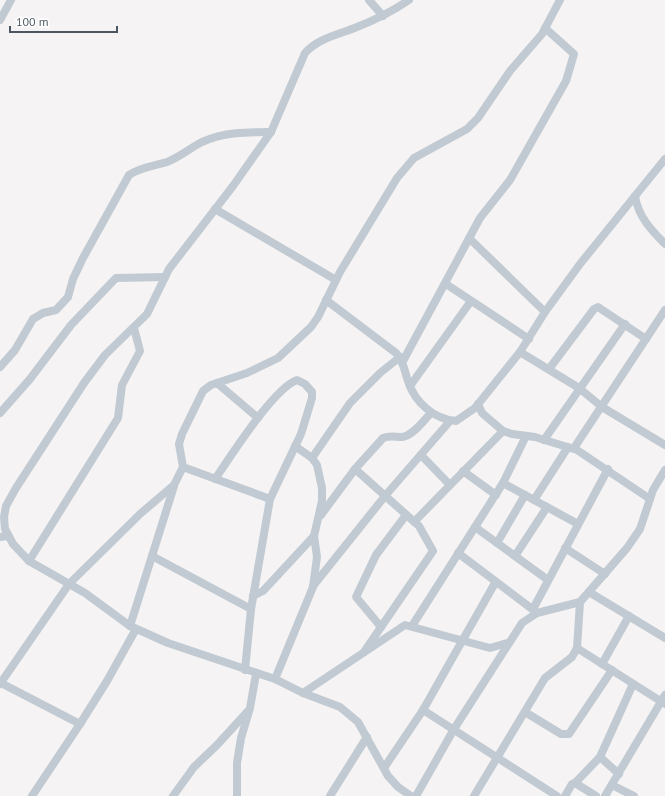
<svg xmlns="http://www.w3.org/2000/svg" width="665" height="796" viewBox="0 0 665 796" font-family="'PT Sans',sans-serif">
<rect width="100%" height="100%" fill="#f5f3f3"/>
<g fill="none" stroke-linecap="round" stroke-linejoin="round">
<g stroke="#c1cad2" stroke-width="8">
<polyline points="369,0 383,16"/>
<path d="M409,0C393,11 375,20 357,27C340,34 318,38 305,53L271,132L233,186L169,269L147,314L105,355L84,383L16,488L6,506L4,517L5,529L13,544L29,561L85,593L130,626L168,643L275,679L303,693L340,707L358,722L388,776L398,787L411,796"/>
<polyline points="0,20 11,0"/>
<path d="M635,196C638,216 651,230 665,244"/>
<polyline points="215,209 336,280"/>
<polyline points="469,238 545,312"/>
<polyline points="446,284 529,339"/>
<path d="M326,300L396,353C404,362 404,370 408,381C415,403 434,419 456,421L475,408L520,352L545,312L580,264L665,159"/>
<polyline points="520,352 579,388 602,407 665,445"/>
<polyline points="403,361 480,218 510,180 566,81 574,54 545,28"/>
<path d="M0,367L15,350L33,319L43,313L56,310L68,297L73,279L83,258L129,175C140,167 154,166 167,162C180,157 190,148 202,142C224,132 247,132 271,132"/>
<polyline points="549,369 594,309 598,307 646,339"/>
<polyline points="217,383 258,418"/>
<polyline points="410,386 471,301"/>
<polyline points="478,404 482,413 503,431 512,434 535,437 577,450 650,499"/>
<polyline points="0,413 30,379 71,325 116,278 165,277"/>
<polyline points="544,440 625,324"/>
<polyline points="574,448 665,310"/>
<polyline points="421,455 450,485"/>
<polyline points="312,458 350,403 380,373 400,357"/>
<polyline points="183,467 270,499"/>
<polyline points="355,469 419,526 433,551 364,652"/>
<polyline points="463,471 496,495"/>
<path d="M215,479C231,456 273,389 297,380L305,384L312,392V398L301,434L270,499L251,609L245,670"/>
<polyline points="503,483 578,524"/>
<polyline points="534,500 568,447"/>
<path d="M321,515L355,469L383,438C390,435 395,437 402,437C413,436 424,420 431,413"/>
<polyline points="414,522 503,431"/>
<polyline points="475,527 548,580"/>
<polyline points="0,537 8,536"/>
<polyline points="497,543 525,495"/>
<polyline points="565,548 605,574"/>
<polyline points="458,553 536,612"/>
<polyline points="152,556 251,609"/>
<polyline points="515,556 547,507"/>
<polyline points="29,561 118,418 122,385 140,351 134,328"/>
<polyline points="313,586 385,496 450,421"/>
<polyline points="589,592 665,638"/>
<polyline points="253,596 263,591 314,536"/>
<polyline points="533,609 608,469"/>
<polyline points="130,626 174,486"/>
<polyline points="412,626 503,483 526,436"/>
<polyline points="381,627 356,597 376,555 406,515"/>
<polyline points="577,648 665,704"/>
<polyline points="602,664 629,616"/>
<polyline points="275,679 313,587 317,557 314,536 322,501 322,488 317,465 312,458 295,446"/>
<polyline points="1,683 80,724 107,681 136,629"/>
<polyline points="0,684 69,584 140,514 174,485 183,467 179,444 182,434 203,391 211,385 247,373 278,358 311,327 318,317 340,272 397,178 414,158 467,129 478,118 510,71 542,34 560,0"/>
<polyline points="303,693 405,625 490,648 507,643"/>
<polyline points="423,710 557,796"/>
<polyline points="525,712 561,734 569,734 612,670"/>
<polyline points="600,757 619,774"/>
<polyline points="384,768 423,710 495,583"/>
<polyline points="575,783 596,796"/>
<polyline points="612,785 634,796"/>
<polyline points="32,796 80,724"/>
<polyline points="173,796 194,767 217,745 249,710"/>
<polyline points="237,796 237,763 241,738 250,708 256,674"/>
<polyline points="330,796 367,737"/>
<polyline points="416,796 454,729 522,623 537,613 580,602 627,548 640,529 653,490 665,470"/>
<polyline points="474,796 545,678 572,657 577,648 580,602"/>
<polyline points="565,796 572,784 575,783 600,757 633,684"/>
<polyline points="605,796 665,695"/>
</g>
</g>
<path d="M10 26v6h107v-6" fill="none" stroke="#4a5661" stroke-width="2"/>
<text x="16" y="26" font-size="12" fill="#4a5661" stroke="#ffffff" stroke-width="3" paint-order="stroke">100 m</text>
</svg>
